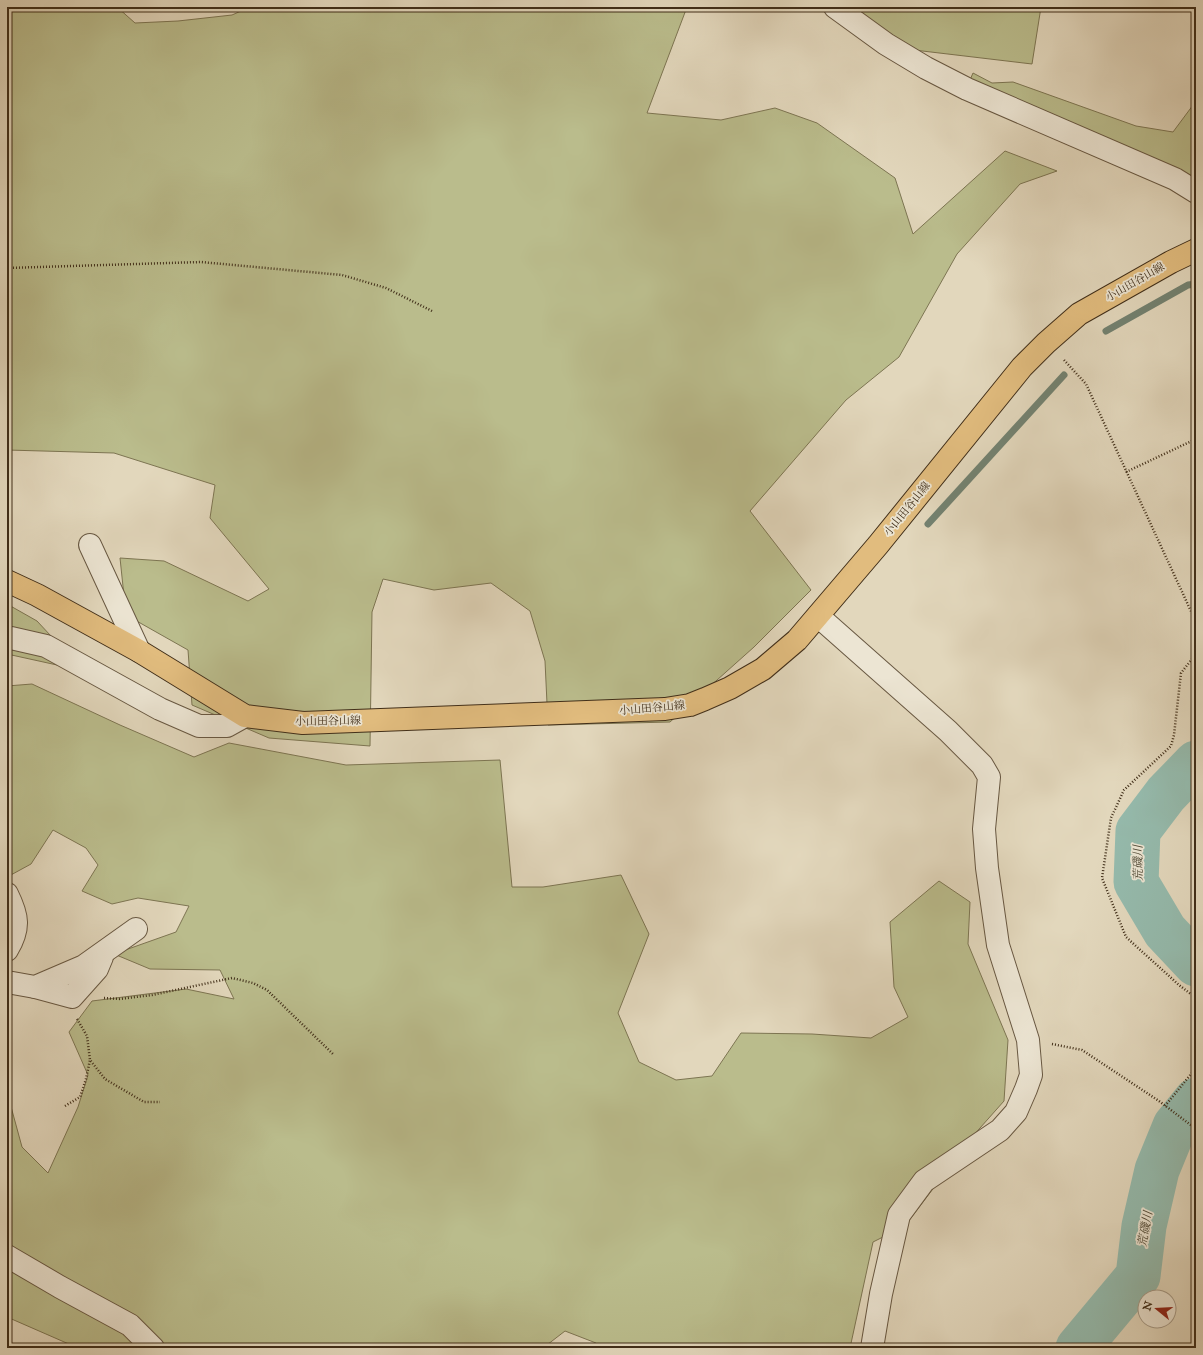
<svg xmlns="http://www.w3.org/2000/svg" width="1203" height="1355" viewBox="0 0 1203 1355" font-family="'IM FELL Great Primer','Noto Serif JP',serif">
<rect width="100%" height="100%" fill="#e2d7bc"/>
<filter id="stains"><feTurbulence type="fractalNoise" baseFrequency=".005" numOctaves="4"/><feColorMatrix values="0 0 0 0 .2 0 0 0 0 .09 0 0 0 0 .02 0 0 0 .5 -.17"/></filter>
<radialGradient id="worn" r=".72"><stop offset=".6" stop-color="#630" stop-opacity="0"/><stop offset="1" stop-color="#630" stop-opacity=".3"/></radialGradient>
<g fill="#babc8c" stroke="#7d7552">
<polygon points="7,7 117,7 135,23 178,21 232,15 250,7 687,7 647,113 721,120 775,108 817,123 895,178 913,234 1005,151 1057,171 1020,184 957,254 899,357 846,400 750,511 811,590 754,647 670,722 548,725 545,661 530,611 491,583 434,590 383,579 372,612 370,746 269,738 192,705 188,650 126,615 120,558 164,561 248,601 269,589 210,518 215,485 114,453 7,450"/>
<polygon points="817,7 1041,7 1032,64 914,50 832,16"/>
<polygon points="973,73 992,83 1013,82 1136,126 1173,132 1196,101 1196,178 970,80"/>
<polygon points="7,604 37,621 64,650 57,665 7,654"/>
<polygon points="32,684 120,725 194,757 229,743 346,765 500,760 512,887 543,887 621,875 649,934 618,1013 639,1062 676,1080 712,1076 741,1033 812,1034 871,1038 908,1017 894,987 890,922 939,881 970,902 968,944 1008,1040 1004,1101 972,1137 905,1226 873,1242 850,1348 595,1348 596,1343 565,1331 543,1348 78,1348 7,1317 7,1092 22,1147 48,1173 78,1107 88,1075 69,1032 92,1001 186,989 234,999 220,970 150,969 114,954 176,932 189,906 138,898 112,904 82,891 98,865 86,848 53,830 31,864 9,876 7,875 7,830 10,824 7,822 7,686"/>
</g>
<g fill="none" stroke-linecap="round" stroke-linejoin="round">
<g stroke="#738271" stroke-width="7">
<polyline points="1106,331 1188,285 1196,284"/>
<polyline points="928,524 1064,375"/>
</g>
<g stroke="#95baac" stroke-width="45">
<polyline points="1196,763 1166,794 1138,831 1136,882 1165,931 1196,964"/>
<polyline points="1078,1348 1138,1276 1144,1226 1157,1170 1175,1126 1196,1100"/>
</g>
<g stroke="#685842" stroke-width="24">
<g id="minor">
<polyline points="835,7 886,44 926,68 967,89 1175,179 1196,192"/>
<polyline points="90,545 139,651"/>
<polyline points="818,616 948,731 982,765 989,777 984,829 987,868 998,945 1028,1040 1031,1075 1026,1089 1016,1112 1000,1130 924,1181 899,1215 881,1294 872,1348"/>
<polyline points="7,638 11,638 46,646 160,709 199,726 227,726 245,716"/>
<path d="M7,894C18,916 20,928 7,950"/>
<polyline points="7,982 35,987 84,966 136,929"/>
<polyline points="35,987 72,997 97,969 102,957"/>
<polyline points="7,1256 60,1287 130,1325 153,1348"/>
</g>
</g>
<g stroke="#402e19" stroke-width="24">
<polyline id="major" points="7,581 37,595 139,651 245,716 303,723 665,709 690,705 705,699 730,688 763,669 797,640 878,545 1022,367 1046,343 1079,314 1171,262 1196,250"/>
</g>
<g stroke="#402e19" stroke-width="2.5" stroke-dasharray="1 2" stroke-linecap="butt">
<polyline points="7,268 201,262 342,275 386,288 432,311"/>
<polyline points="1064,360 1086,384 1196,622"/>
<polyline points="1126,472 1196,439"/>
<polyline points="1196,654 1181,673 1174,735 1171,746 1124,790 1111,818 1102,878 1126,937 1179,985 1196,998"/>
<polyline points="104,998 119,999 152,995 232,978 253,983 267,990 334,1055"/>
<polyline points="77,1019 87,1036 90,1060 105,1079 144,1102 160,1102"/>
<polyline points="1052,1044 1082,1050 1159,1101 1196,1129"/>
<polyline points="65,1106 80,1097 86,1079 90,1060"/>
<polyline points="1165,1106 1196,1068"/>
</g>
<use href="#minor" stroke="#ece5d3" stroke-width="22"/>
<use href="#major" stroke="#e1bc7e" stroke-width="22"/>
</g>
<g text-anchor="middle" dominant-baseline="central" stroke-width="3.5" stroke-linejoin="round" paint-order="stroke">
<g font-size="11" fill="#402e19" stroke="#ece5d3">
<text transform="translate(1135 282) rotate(-30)">小山田谷山線</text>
<text transform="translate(907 509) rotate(-51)">小山田谷山線</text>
<text transform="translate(652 708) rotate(-5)">小山田谷山線</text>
<text transform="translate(328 721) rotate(-1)">小山田谷山線</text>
</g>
<g font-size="12" font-style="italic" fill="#514a36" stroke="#ece5d3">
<text transform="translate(1138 863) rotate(-91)">荒磯川</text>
<text transform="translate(1145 1229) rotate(-80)">荒磯川</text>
</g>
</g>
<rect width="1203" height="1355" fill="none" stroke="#e2d7bc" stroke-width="24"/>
<rect x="8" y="8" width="1187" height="1339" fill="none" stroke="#402e19" stroke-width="2"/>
<rect x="12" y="12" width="1179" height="1331" fill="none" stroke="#402e19"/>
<g transform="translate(1157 1309) rotate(288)"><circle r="19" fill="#ece5d3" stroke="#a79c89"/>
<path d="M0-3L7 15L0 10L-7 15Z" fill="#8f2418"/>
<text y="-6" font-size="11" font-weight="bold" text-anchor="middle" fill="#402e19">N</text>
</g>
<rect width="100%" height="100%" filter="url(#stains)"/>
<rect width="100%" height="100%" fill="url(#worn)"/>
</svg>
